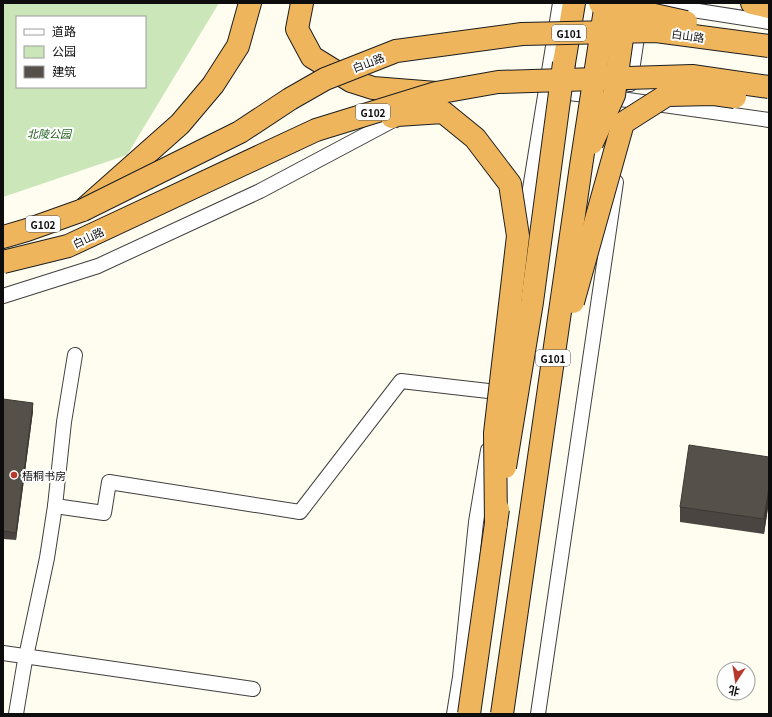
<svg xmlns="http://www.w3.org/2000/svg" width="772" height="717" viewBox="0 0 772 717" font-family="Georgia,'Noto Sans SC',serif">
<rect width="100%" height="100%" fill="#fefdef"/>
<path fill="#cbe7ba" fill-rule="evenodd" d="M3,3H219L127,155L3,197ZM17,17H145V87H17Z"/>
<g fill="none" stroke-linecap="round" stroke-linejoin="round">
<g stroke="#404040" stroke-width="16">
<g id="street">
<polyline points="648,3 769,22"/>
<polyline points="630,84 639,24"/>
<polyline points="552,91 628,100 769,120"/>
<polyline points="523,232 560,3"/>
<polyline points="3,296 98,266 260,191 401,116"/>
<polyline points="55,506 104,513 109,482 300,512 401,381 497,392"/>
<polyline points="3,653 253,689"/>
<polyline points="16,714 24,666 47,558 55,506 64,422 75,355"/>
<polyline points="454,714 460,677 476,522 488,450"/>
<polyline points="538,714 616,182"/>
</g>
</g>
<g stroke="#1e1e1e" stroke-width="24">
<g id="highway">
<polyline points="302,3 297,29 312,57 351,81 373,88 436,93"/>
<polyline points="752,3 769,7"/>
<polyline points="564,63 574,3"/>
<polyline points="3,237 27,230 83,210 180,124 213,85 238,46 250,3"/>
</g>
</g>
<use href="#street" stroke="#fff" stroke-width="14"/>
<use href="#highway" stroke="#eeb55d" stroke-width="22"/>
<g stroke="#1e1e1e" stroke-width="24" stroke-linecap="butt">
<g id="highway-bridge">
<polyline points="600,3 686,22"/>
<polyline points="392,117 397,115 443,112 475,138 510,184 518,236 495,433 496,524"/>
<polyline points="592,143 614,95 625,17"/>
<polyline points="83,210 240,132 290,99 325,79 396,51 522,34 656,31 769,46"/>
<polyline points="3,262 68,246 316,130 436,93 498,82 692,76 769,87"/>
<polyline points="573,302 623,123 667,95 714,94 735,97"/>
<polyline points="505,467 532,302 564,63"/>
<polyline points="469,714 498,509"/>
<polyline points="502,714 581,166 606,3"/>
</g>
</g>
<use href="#highway-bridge" stroke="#eeb55d" stroke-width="22"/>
</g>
<g fill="#4a4540">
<polygon points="3,399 33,411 16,540 3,539"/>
<polygon points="769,457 769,501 764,534 680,522 680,507"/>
</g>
<g fill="#3c3834">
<polygon points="33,403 33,411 16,540 16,533"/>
<polygon points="769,487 769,501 764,534 764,519"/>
</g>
<g fill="#56504a" stroke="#3c3834">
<polygon points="3,399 33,403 16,533 3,531"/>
<polygon points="689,445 769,457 769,487 764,519 680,507"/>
</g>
<circle fill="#b7392b" stroke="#fff" stroke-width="1.5" cx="14" cy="475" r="4"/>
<g text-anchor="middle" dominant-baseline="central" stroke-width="4" stroke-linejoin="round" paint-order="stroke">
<g fill="#fff" stroke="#565656" stroke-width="1">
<rect x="552" y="25" width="34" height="16" rx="3"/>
<rect x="356" y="104" width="34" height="16" rx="3"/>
<rect x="26" y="216" width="34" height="16" rx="3"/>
<rect x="536" y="350" width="34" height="16" rx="3"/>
</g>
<g font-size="10" font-weight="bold" fill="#0d0d0d">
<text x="569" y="33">G101</text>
<text x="373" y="112">G102</text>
<text x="43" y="224">G102</text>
<text x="553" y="358">G101</text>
</g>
<g font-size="11" fill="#0d0d0d" stroke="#fff">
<text transform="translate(688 35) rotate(8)">白山路</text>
<text transform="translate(368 62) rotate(-21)">白山路</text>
<text transform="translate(88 237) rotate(-25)">白山路</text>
</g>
<g font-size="11" font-style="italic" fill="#246220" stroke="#fff">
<text x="49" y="133">北陵公园</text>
</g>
<g font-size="11" fill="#0d0d0d" stroke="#fff" text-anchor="start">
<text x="22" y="475">梧桐书房</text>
</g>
</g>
<rect width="772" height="717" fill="none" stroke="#0d0d0d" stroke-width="8"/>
<rect x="16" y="16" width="130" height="72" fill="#ffffff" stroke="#9e9e9e"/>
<rect x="24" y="29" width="20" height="6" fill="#ffffff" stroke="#9e9e9e"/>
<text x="52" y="36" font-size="12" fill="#0d0d0d">道路</text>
<rect x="24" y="46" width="20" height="12" fill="#cbe7ba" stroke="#9e9e9e"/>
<text x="52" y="56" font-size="12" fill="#0d0d0d">公园</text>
<rect x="24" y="66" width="20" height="12" fill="#56504a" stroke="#9e9e9e"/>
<text x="52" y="76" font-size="12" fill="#0d0d0d">建筑</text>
<g transform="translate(736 681) rotate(192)"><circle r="19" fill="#ffffff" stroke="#9e9e9e"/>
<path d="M0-3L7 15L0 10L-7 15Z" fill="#b7392b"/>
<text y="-6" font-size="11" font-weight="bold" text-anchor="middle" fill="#0d0d0d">北</text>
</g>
</svg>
